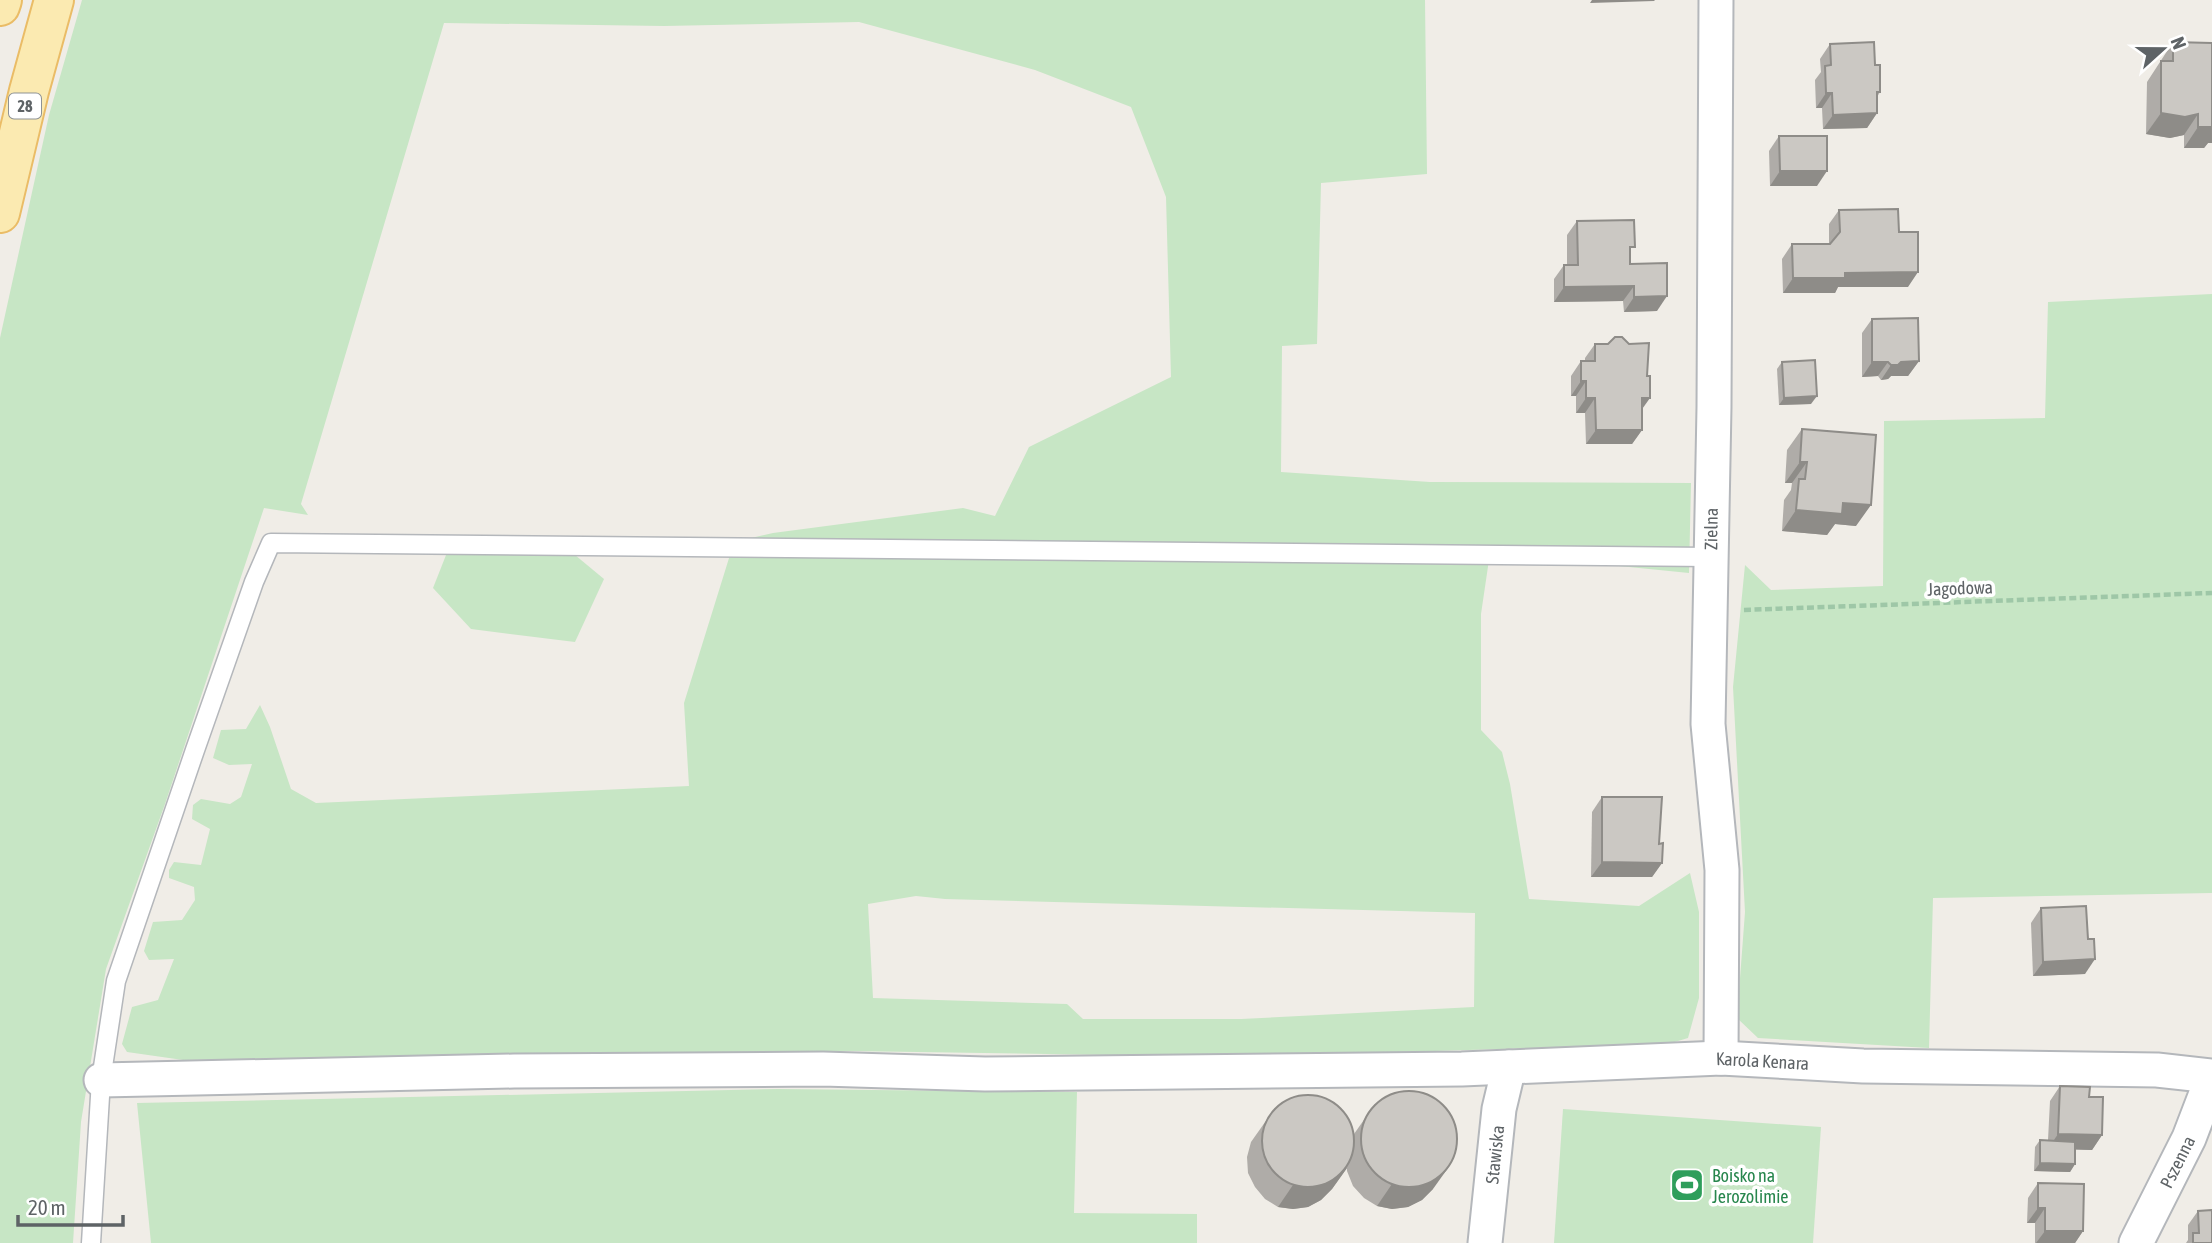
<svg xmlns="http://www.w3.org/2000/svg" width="2212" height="1243" viewBox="0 0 2212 1243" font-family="'Asap Condensed',sans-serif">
<rect width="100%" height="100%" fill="#f0ede7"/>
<g fill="#c7e6c5" fill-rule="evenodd">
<path d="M82,0H1425L1427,174L1321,183L1317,344L1282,346L1281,472L1430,482L1691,483L1689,573L1490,553L1481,614V730L1502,752L1510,784L1529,899L1639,906L1690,873L1699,912V998L1688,1038L1668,1044L1240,1057L850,1051L183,1060L127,1052L122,1044L132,1007L158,1000L174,959L149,960L144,951L153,922L182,920L195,900L194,887L169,878V870L174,862L201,865L210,829L192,819L193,805L201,799L230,804L241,797L252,764L229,765L213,758L221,730L246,729L260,705L270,727L291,789L316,803L689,786L684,703L734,542L773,533L963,508L995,516L1029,447L1171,377L1166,197L1131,107L1035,70L859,22L664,26L444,23L301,504L308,515L264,508L165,804L106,969L81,1122L73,1243H0V338L49,115ZM916,896L945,899L1475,913L1474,1007L1241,1019H1083L1067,1004L873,998L868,904Z"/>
<polygon points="2212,294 2212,893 1933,898 1929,1048 1758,1038 1737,1018 1745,912 1733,687 1745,565 1771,590 1883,586 1884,421 2045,418 2048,302"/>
<polygon points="450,545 569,550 604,579 575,642 471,629 433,588"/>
<polygon points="778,1089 1077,1092 1074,1213 1197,1214 1197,1243 151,1243 137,1103"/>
<polygon points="1563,1109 1821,1127 1813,1243 1554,1243"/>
</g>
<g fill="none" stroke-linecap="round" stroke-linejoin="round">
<g stroke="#b4b7bb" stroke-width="21">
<polyline id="service" points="91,1243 101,1080 116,981 195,750 254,582 271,543 1710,557"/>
</g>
<g stroke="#b4b7bb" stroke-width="37">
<g id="minor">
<polyline points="1716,0 1714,407 1708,724 1722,870 1721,1058"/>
<path id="s1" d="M101,1080L514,1071L823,1069L985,1074L1462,1069L1721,1058L1863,1066L2157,1070L2212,1076"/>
<path id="s2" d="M1485,1243L1499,1109L1509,1067"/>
<path id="s3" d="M2136,1243L2189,1138L2212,1078"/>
</g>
</g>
<g stroke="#eabc66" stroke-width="42">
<g id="primary">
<polyline points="0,6 2,0"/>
<polyline points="0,213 29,91 54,0"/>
</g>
</g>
<polyline stroke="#9ec7a7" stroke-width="4.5" stroke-dasharray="7 3.5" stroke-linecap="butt" points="1744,610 2212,593"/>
<use href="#service" stroke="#fff" stroke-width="18"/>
<use href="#minor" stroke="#fff" stroke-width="33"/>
<use href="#primary" stroke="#fbeab1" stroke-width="38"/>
</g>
<g fill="#afaca8">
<polygon points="2173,42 2212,43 2212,143 2208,143 2204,148 2184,148 2184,135 2170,138 2146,134 2147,82"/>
<polygon points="1830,44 1875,65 1880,92 1877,97 1877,113 1867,128 1823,129 1822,108 1816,108 1815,80 1821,72 1820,59"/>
<polygon points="1779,136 1817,186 1770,186 1769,151"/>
<polygon points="1839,210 1899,232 1908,287 1838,287 1835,293 1783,293 1782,259 1792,244 1829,244 1829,224"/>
<polygon points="1577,221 1630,254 1630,264 1657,311 1624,312 1623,301 1554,302 1554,279 1564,265 1567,265 1567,235"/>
<polygon points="1872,319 1919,361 1908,376 1891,376 1888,379 1881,380 1878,376 1862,377 1862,333"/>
<polygon points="1595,344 1642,409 1642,430 1632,444 1586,444 1585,413 1576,413 1576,396 1571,396 1571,376 1581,361 1585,361 1585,358"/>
<polygon points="1782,362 1811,404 1779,405 1777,369"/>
<polygon points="1802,429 1856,526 1835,524 1827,535 1782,531 1784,500 1791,490 1792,483 1785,483 1787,450"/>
<polygon points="1602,797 1659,844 1662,863 1652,877 1591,877 1592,812"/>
<polygon points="2041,908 2088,939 2085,974 2033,976 2031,923"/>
<polygon points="2060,1086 2089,1097 2102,1135 2092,1150 2075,1149 2075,1164 2070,1172 2034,1171 2035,1147 2040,1140 2048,1140 2050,1101"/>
<polygon points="1375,1104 1433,1189 1422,1200 1408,1207 1392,1209 1377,1206 1364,1198 1353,1186 1347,1171 1347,1168 1332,1189 1321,1200 1308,1207 1293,1209 1278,1207 1265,1199 1255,1187 1248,1173 1247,1157 1251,1142 1275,1108 1354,1134"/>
<polygon points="2038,1183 2083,1231 2075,1243 2035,1243 2035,1223 2027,1223 2028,1198"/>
<polygon points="2198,1211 2212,1243 2186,1243 2188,1240 2188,1225"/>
</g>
<g fill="#8e8c88">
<polygon points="1592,0 1655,0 1654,1 1590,3"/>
<polygon points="1826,93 1832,93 1822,108 1816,108"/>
<polygon points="1877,113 1867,128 1823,129 1833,115"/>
<polygon points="2161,113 2198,114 2184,135 2170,138 2146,134"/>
<polygon points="2198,127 2212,127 2212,143 2208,143 2204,148 2184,148"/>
<polygon points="1780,171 1827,171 1817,186 1770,186"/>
<polygon points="1918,272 1908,287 1838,287 1835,293 1783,293 1793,278 1845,273"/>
<polygon points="1634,286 1623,301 1554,302 1564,287"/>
<polygon points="1667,296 1657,311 1624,312 1634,297"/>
<polygon points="1919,361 1908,376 1891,376 1888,379 1881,380 1891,365 1901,362"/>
<polygon points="1872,362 1888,362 1878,376 1862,377"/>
<polygon points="1581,381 1586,381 1576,396 1571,396"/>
<polygon points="1817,396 1811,404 1779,405 1784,398"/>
<polygon points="1586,398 1595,398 1585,413 1576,413"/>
<polygon points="1642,398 1650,398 1640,412"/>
<polygon points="1596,430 1642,430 1632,444 1586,444"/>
<polygon points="1800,462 1807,462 1792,483 1785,483"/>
<polygon points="1843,503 1871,505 1856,526 1835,524 1827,535 1782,531 1796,510"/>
<polygon points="1602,862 1662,863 1652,877 1591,877"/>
<polygon points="2095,959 2085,974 2033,976 2043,962"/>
<polygon points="2058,1134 2102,1135 2092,1150 2048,1149"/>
<polygon points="2040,1163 2075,1164 2070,1172 2034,1171"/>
<polygon points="1347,1168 1332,1189 1321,1200 1308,1207 1293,1209 1278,1207 1293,1185"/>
<polygon points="1448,1168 1433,1189 1422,1200 1408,1207 1392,1209 1377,1206 1392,1184"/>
<polygon points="2038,1208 2045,1208 2035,1223 2027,1223"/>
<polygon points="2045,1231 2083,1231 2075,1243 2036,1243"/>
</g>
<g fill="#cbc8c3" stroke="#8e8c88" stroke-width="2">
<polygon points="1874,42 1875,65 1880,65 1880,92 1877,92 1877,113 1833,115 1832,93 1826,93 1825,66 1831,65 1830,44"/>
<polygon points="2173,42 2212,43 2212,127 2198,127 2198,114 2185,117 2161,113 2161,61 2173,61"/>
<polygon points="1779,136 1827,136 1827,171 1780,171"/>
<polygon points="1898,209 1899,232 1918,232 1918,272 1845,273 1845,278 1793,278 1792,244 1830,244 1840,232 1839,210"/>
<polygon points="1634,220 1635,247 1630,247 1630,264 1667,263 1667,296 1634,297 1634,286 1564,287 1564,265 1578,265 1577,221"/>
<polygon points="1918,318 1919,361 1901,362 1898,365 1891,365 1888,362 1872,362 1872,319"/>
<polygon points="1615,337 1622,337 1629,344 1649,343 1647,376 1650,376 1650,398 1642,398 1642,430 1596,430 1595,398 1586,398 1586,381 1581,381 1581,361 1595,361 1595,344 1608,344"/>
<polygon points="1815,360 1817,396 1784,398 1782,362"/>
<polygon points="1802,429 1876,435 1871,505 1843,503 1842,514 1796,510 1799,479 1805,479 1807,462 1800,462"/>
<polygon points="1602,797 1662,797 1659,844 1663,843 1662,863 1602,862"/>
<polygon points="2086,906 2088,939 2094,939 2095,959 2043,962 2041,908"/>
<polygon points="2060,1086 2090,1087 2089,1097 2103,1097 2102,1135 2058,1134"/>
<circle cx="1409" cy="1139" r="48"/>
<circle cx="1308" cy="1141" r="46"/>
<polygon points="2040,1140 2075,1142 2075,1164 2040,1163"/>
<polygon points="2038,1183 2084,1184 2083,1231 2045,1231 2045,1208 2038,1208"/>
<polygon points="2212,1210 2212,1243 2193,1243 2193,1233 2199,1233 2198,1211"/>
</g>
<defs>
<g id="stadium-square" transform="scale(1.75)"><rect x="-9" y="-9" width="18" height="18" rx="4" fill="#2e9e5b" stroke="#fff"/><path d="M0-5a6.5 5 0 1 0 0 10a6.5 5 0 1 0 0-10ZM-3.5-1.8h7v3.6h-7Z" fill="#fff"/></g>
</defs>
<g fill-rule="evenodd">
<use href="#stadium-square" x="1687" y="1185"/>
</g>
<g text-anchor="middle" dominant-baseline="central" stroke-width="7" stroke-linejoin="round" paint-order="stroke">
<rect fill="#fff" stroke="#8e9294" stroke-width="2" x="9" y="93.5" width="32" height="25" rx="5"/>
<g font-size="16" font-weight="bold" fill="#5e6366">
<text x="25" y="106">28</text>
</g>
<g font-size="18" fill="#5e6366" stroke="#fff">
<text transform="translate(1711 529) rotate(-89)">Zielna</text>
<text transform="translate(1960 588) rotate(-2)">Jagodowa</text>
<text stroke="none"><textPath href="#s1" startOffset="1662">Karola Kenara</textPath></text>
<text stroke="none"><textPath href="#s2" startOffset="89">Stawiska</textPath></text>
<text stroke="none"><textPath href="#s3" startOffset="91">Pszenna</textPath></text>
</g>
<g font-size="18" fill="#27864d" stroke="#fff" text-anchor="start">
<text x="1712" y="1175">Boisko na<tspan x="1712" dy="21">Jerozolimie</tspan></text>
</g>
</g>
<g transform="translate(2163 49) rotate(69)" stroke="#ffffff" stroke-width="5" paint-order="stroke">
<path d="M0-5L12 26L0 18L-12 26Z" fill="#5e6366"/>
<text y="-10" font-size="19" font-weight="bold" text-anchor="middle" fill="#5e6366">N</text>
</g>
<path d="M18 1215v10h105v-10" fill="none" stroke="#5e6366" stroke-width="3.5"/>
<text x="28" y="1215" font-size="21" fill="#5e6366" stroke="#ffffff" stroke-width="5" paint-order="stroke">20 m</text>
</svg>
